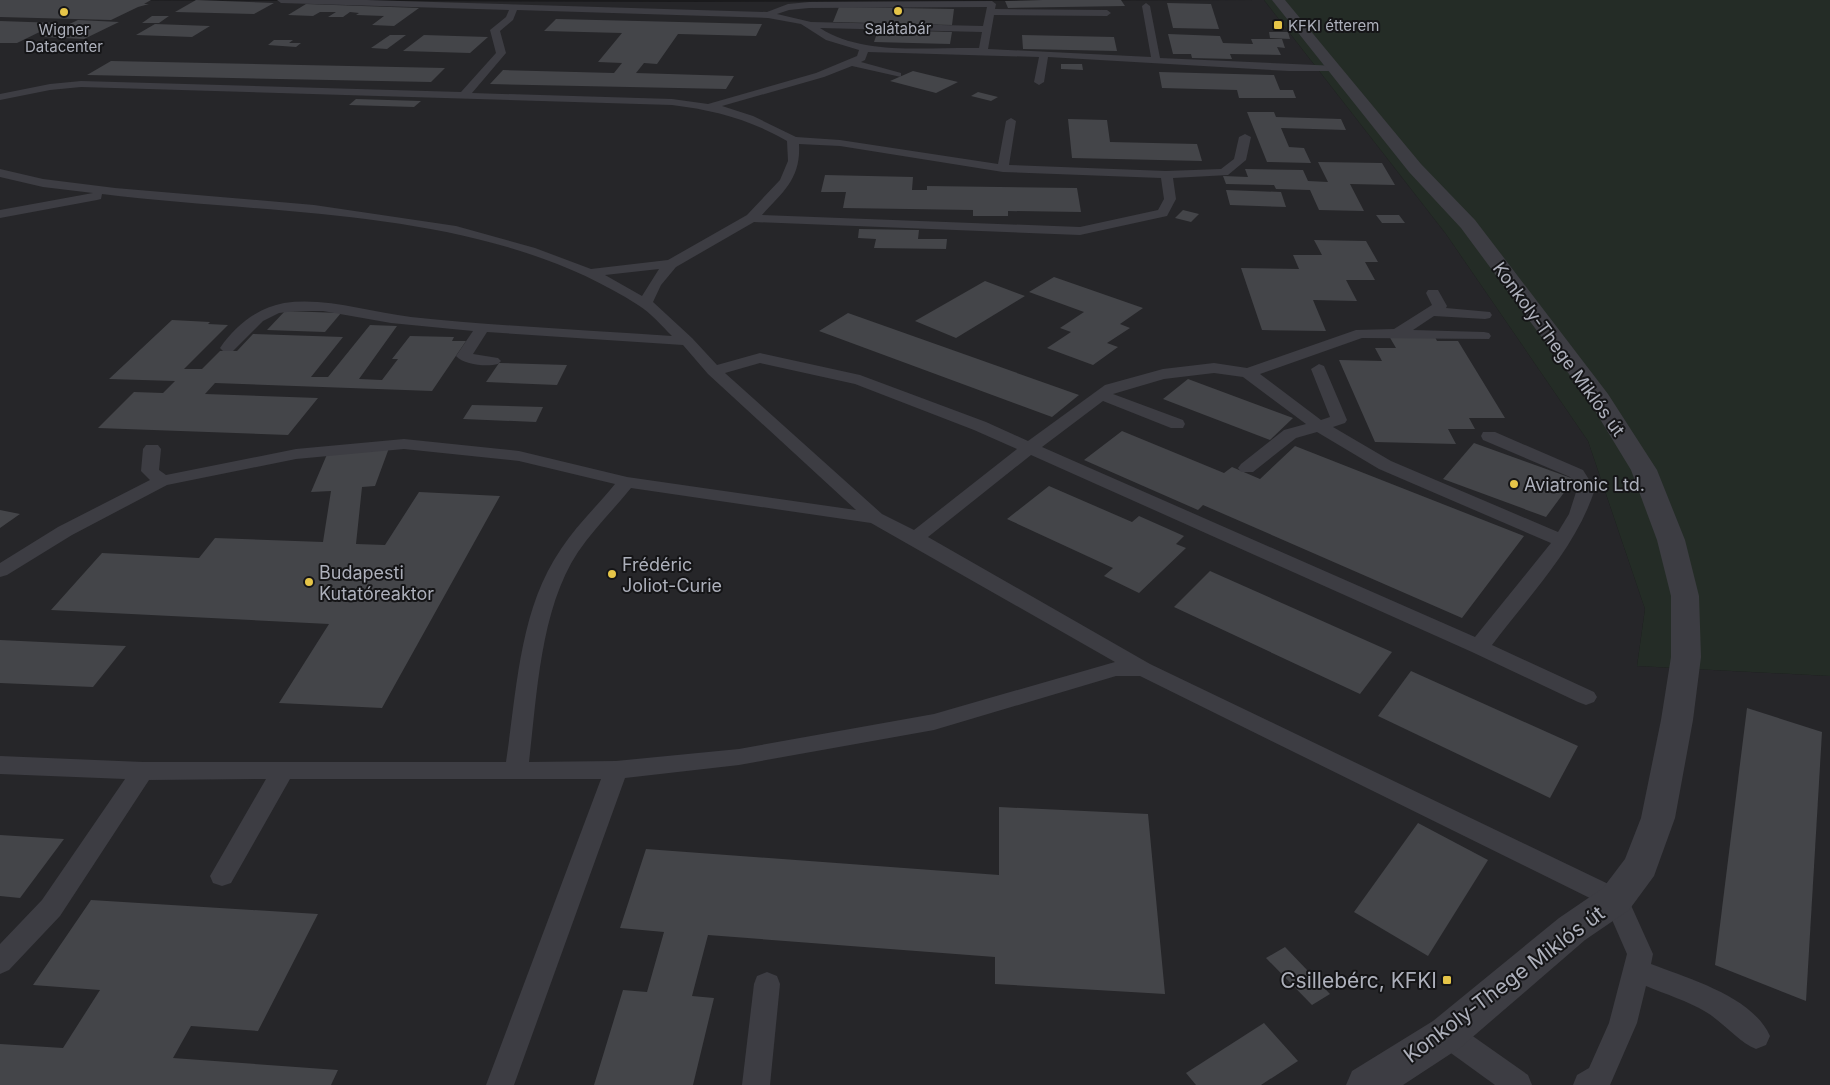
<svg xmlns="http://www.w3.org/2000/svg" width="1830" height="1085" viewBox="0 0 1830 1085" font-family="Inter,sans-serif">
<rect width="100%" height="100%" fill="#1a1a1c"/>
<polygon fill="#262629" points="0,0 683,2 1264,0 1446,234 1588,441 1645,609 1637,666 1830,676 1830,1085 0,1085"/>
<polygon fill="#242c26" points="1264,0 1830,0 1830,676 1637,666 1645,609 1588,441 1446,234"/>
<g fill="#444549">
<polygon points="0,0 151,0 144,4 149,4 138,7 111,20 0,17"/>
<polygon points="196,0 274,3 254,14 175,12"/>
<polygon points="1043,0 1121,0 1125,6 1008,8 1005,1"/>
<polygon points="1167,3 1211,4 1219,29 1173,28"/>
<polygon points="306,4 419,8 394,26 372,25 384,16 356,15 359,13 350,12 343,17 328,17 336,12 320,12 313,16 288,15"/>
<polygon points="839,7 954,9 952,25 833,22"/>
<polygon points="152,16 169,16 159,23 142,23"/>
<polygon points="556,19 762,24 756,36 678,34 657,64 644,63 636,73 734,76 726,89 490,84 503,70 614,73 622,63 598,62 622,33 544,31"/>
<polygon points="78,20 119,22 84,39 42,37"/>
<polygon points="0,21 58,23 17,43 0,43"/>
<polygon points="155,24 210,26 192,37 136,35"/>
<polygon points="878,30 952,32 950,44 874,42"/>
<polygon points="1269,32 1288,32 1290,39 1270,38"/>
<polygon points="1168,34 1220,36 1223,43 1253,44 1251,39 1282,39 1285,48 1277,47 1281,55 1230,54 1232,59 1192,58 1191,54 1173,54"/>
<polygon points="390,35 406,35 387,49 371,48"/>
<polygon points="424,35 488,37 470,53 403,51"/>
<polygon points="1022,35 1114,37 1117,51 1023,49"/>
<polygon points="274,40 293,40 289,43 301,43 296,47 268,45"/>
<polygon points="111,61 445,68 431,82 87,75"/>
<polygon points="1061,64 1082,64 1083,70 1061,69"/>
<polygon points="913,71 958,82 936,93 890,81"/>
<polygon points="1159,72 1274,75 1280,90 1293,90 1296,98 1239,98 1237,90 1162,88"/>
<polygon points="978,92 998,97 991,101 971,96"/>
<polygon points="356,99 421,101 414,107 349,105"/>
<polygon points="1247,112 1274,112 1276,117 1341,119 1346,130 1281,128 1289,147 1304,148 1311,163 1267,162"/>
<polygon points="1068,119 1107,120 1110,142 1197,144 1202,161 1072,158"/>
<polygon points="1318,162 1382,163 1395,185 1350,184 1364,211 1319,210 1310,190 1276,189 1274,185 1226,184 1223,176 1248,177 1245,169 1303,170 1308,181 1328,182"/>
<polygon points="825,175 913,177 912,190 927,190 927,186 1077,188 1081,212 1008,211 1008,216 973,216 973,210 843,208 846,192 821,192"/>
<polygon points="1226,190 1281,192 1286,207 1230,205"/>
<polygon points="1183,210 1199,214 1191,222 1175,218"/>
<polygon points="1376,215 1399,215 1405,223 1382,223"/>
<polygon points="859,229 919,230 918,239 947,239 946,249 874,248 876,239 858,238"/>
<polygon points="1314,240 1366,241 1378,262 1365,262 1375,280 1346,280 1357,301 1313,300 1326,331 1262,330 1241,268 1299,269 1293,255 1322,255"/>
<polygon points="1054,277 1143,308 1120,324 1130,328 1107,343 1118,347 1093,365 1047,348 1071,332 1060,328 1084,312 1029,292"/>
<polygon points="985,281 1025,296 956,338 915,321"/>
<polygon points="285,311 341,313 325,332 267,330"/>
<polygon points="848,313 1079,395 1052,417 819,331"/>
<polygon points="172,320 210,322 208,324 228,325 184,369 202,369 220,351 237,351 253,334 343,337 311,377 328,377 370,325 397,326 359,379 382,380 398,359 392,359 410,336 454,337 452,341 466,341 432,391 215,383 205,394 318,398 288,435 98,428 134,392 163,393 175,381 109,379"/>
<polygon points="1389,336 1435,337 1437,341 1458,341 1505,418 1469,418 1475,429 1448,429 1456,444 1375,442 1339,360 1382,361 1375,348 1396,348"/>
<polygon points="499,363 567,365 557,385 486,382"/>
<polygon points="1188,379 1293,418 1270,440 1163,399"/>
<polygon points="472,405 543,407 536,422 463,419"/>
<polygon points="1122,431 1224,473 1232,467 1260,479 1295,446 1524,536 1462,618 1203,505 1198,510 1084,460"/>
<polygon points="1474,443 1574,479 1546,517 1443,479"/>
<polygon points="389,448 375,486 362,487 356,544 385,545 419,492 500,496 382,708 279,703 329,624 51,610 102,553 199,558 215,538 323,542 331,491 311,492 328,452"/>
<polygon points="1049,486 1132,522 1139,516 1184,536 1176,544 1186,548 1139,593 1104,576 1113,568 1007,519"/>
<polygon points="0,510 20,514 0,528"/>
<polygon points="1210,571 1392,652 1360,694 1174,607"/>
<polygon points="0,640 126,646 93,687 0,683"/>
<polygon points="1411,671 1578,746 1550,798 1378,716"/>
<polygon points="1747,708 1822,732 1806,1001 1715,965"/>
<polygon points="999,807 1148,814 1165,994 995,984 995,957 708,935 692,996 714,998 693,1085 594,1085 623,990 647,992 664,932 620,928 646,849 999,875"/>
<polygon points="1418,823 1488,860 1428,956 1354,912"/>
<polygon points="0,835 64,839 20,898 0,896"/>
<polygon points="91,900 318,914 258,1031 191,1026 173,1058 338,1070 331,1085 0,1085 0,1044 63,1048 100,990 33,985"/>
<polygon points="1285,947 1330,994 1312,1005 1266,958"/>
<polygon points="1264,1023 1298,1061 1261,1085 1196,1085 1186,1073"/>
</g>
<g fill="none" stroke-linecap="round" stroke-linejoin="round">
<g fill="#3d3d43" fill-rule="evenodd">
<path d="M277,0H367L767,12L788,4L809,2L992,1L996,4L995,9L1107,10L1111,13L1107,16L994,15L988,49L1151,57L1142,6L1146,3L1150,6L1160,58L1338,66L1339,68L1334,71H1289L1048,57L1044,82L1039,85L1034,82L1039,57L868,52L865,60L861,62L901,73V77L852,66L824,77L722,106L753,116L796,137L840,140L998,164L1006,121L1011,118L1016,121L1009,165L1166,171L1221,169L1234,159L1239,137L1245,134L1251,137L1246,160L1228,175L1173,178L1176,199L1167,216L1080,235L754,222L676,267L661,285L653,302L692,338L717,365L760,353L860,375L986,422L1028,441L1105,385L1163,369L1214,363L1247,368L1356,330L1394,329L1432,305L1426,293L1428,290H1438L1447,306L1446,308L1490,312L1492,315L1490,318L1485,319L1434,316L1413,330L1484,332L1489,333L1491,336L1489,339L1362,338L1260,374L1321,420L1330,417L1311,369L1319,364L1324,366L1347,420L1345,423L1333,427L1391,461L1558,532L1569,514L1577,489L1570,477L1483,440L1481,436L1483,432H1495L1583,470L1595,489C1576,548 1529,596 1492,645L1594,692L1597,697L1594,702L1586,705L1578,702L1472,652L1031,455L928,537L1150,664L1625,892L1653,954L1651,964C1689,979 1752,996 1770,1036L1766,1045L1756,1049C1740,1043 1724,1023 1706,1012C1688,1001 1665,994 1646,986L1637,1023L1610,1085H1573L1577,1075L1589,1068L1609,1023L1627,954L1606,906L1140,676H1116L934,730L739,765L625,778L514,1085H486L601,779H290L231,883L222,886L213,883L210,876L266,779L149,780L60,916L9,970L0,974V944L42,900L125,779L0,774V756L143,762H506C517,690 519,610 561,549C576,526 598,505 615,484L519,461L404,449L296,459L167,485L72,535L7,575L0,577V563L58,527L150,480L141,471L143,449L146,445H158L161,449L159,470L166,475L296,449L404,439L519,451L627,477L856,510L708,374L683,345L487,332L473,354L498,358L501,361L498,364C487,367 464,365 456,356L473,331L391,323L323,311H296L279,313L263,321L233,351H223L220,348C235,326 257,308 284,303C326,297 369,312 411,317C498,326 585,330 672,336C662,326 651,313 638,305C484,206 277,216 102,194L101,199L97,200L0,218V210L93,193L43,187L0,177V169L43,179L115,188L314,205L456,226L535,248L591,269L668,260L747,215L780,180L788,161L787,141C751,120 714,110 672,105L81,87L50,90L0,100V94L50,84L81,81L461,92L496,53L490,30L506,17L509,10L281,3ZM987,7L983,26L811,22L777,14L789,10L809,8ZM517,10L768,18L801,24L826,40L859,50L857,56L816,73L708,104L672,99L472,93L506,53L500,31L513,20ZM820,28L982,32L979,48C928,47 863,56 820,28ZM799,144L840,146L1003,172L1161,178L1164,199L1158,210L1080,227L762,215C784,191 801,178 799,144ZM659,269L642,296L605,275ZM760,363L855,384L974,430L1017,449L914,530L882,514L725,373ZM1214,373L1243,377L1306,424L1284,430L1241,464L1238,468L1241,472H1253L1296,438L1317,432L1379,469L1551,543L1475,637L1042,447L1103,401L1171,428H1183L1185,424L1183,420L1113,394L1164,379ZM631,488L871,523L1115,662L934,714L739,749L616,761L529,762C537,696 540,609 578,552C593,530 614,509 631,488Z"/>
<polygon points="767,972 777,976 780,984 770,1085 742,1085 754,984 757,976"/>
<polygon points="1447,1021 1457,1025 1528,1075 1532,1085 1495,1085 1437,1043 1433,1034 1437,1025"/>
</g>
<polygon fill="#3d3d43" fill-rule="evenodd" points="1272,0 1285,0 1421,164 1475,220 1608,394 1657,470 1685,540 1699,596 1701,657 1693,720 1675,818 1654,876 1629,910 1585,940 1461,1047 1403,1085 1346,1085 1352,1071 1433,1021 1559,918 1603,888 1625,859 1641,818 1661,720 1671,657 1671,596 1657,540 1631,470 1589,401 1461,228 1409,172"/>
</g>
<g fill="#e6c548" stroke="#151517" stroke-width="2">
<circle cx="898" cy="11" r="5"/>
<circle cx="64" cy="12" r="5"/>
<rect x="1273" y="20" width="10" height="10" rx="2.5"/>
<circle cx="1514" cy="484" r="5"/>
<circle cx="612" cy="574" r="5"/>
<circle cx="309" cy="582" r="5"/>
<rect x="1442" y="975" width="10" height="10" rx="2.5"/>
</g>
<g text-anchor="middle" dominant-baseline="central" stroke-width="4" stroke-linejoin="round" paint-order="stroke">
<g font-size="15" fill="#adb0bb" stroke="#151517">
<text x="1288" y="25" text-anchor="start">KFKI étterem</text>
<text x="898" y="28">Salátabár</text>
<text x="64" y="29">Wigner<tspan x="64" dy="17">Datacenter</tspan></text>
</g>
<g font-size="18" fill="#adb0bb" stroke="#151517">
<text transform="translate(1559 349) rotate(54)">Konkoly-Thege Miklós út</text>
</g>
<g font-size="18" fill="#adb0bb" stroke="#151517" text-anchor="start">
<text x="1524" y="484">Aviatronic Ltd.</text>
<text x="622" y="564">Frédéric<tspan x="622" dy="21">Joliot-Curie</tspan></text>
<text x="319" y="572">Budapesti<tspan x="319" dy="21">Kutatóreaktor</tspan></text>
</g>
<g font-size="21" fill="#adb0bb" stroke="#151517" text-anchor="end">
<text x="1437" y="980">Csillebérc, KFKI</text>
</g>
<g font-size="21" fill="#adb0bb" stroke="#151517">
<text transform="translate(1504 984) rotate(-37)">Konkoly-Thege Miklós út</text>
</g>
</g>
</svg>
